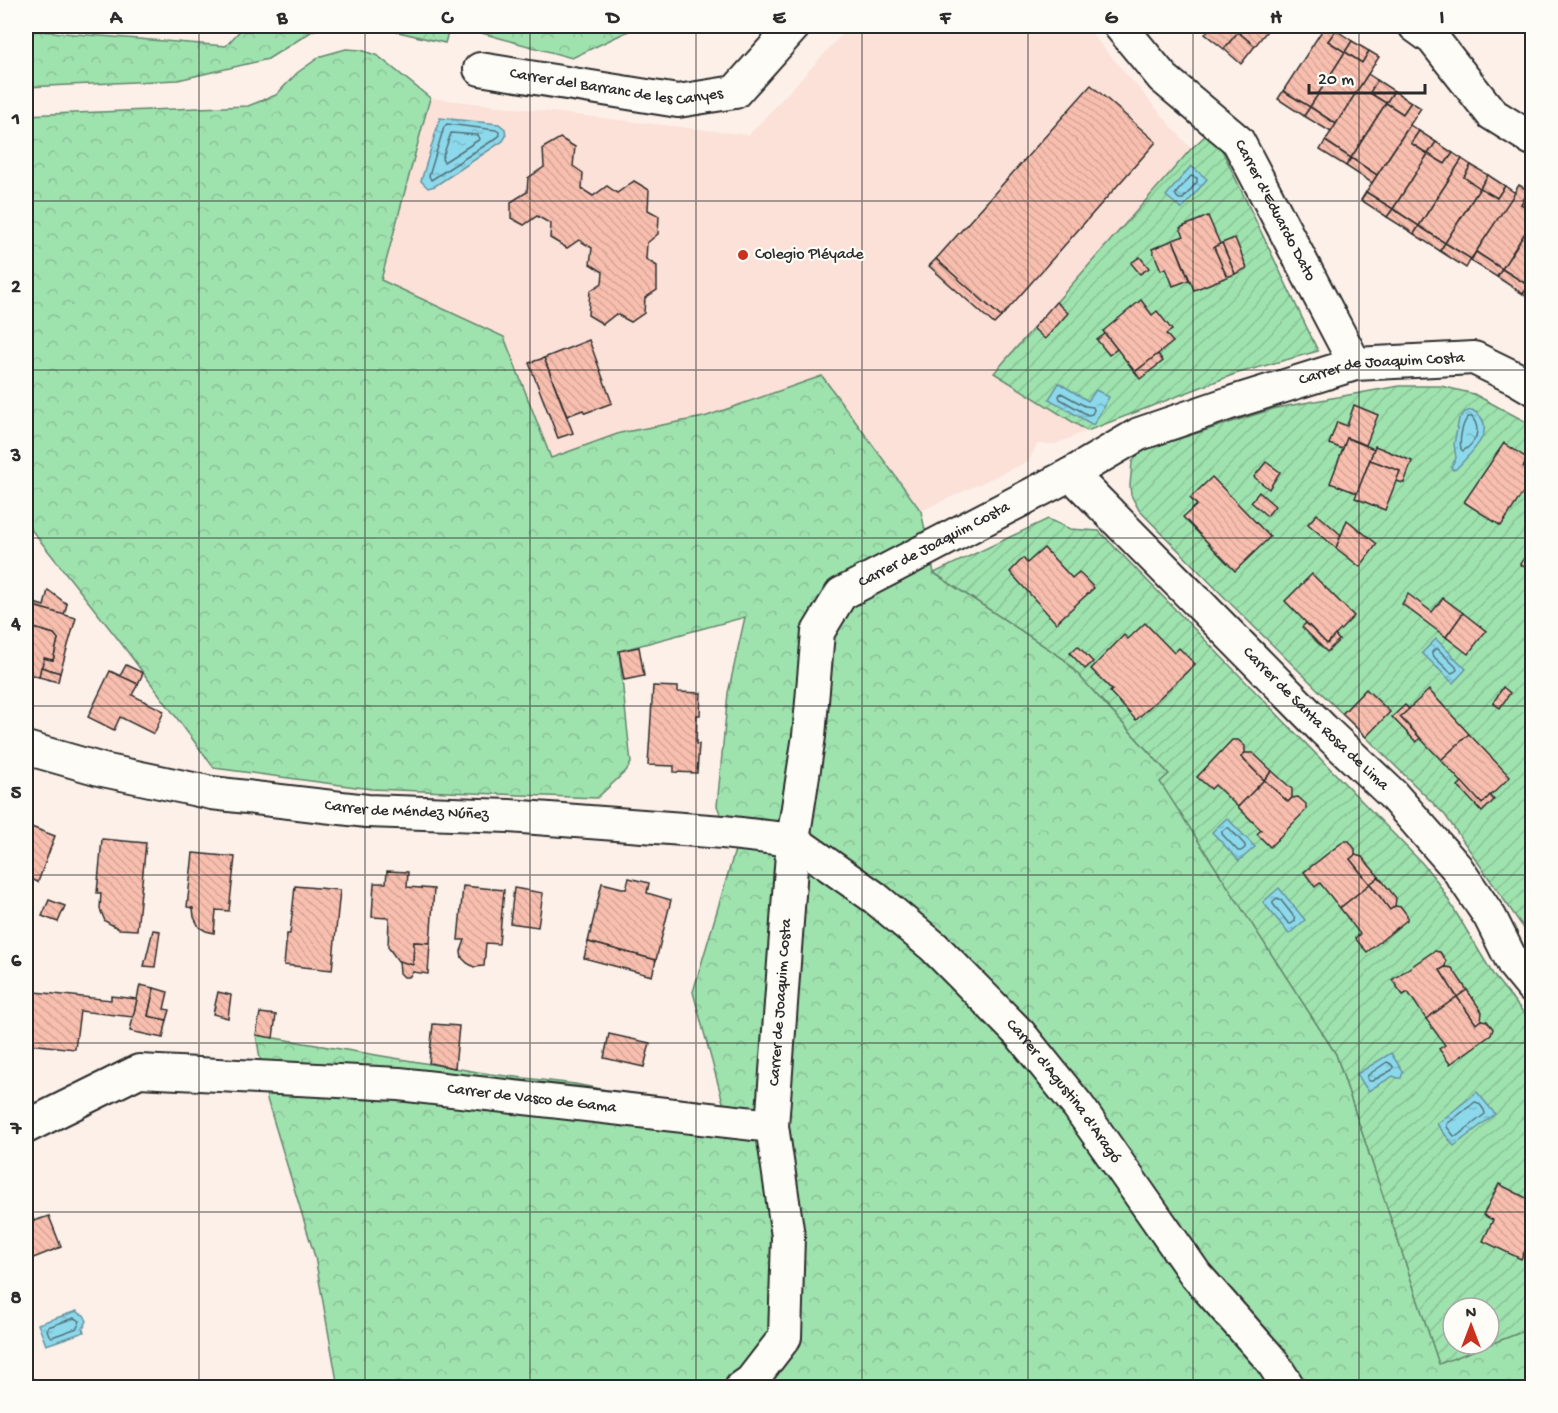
<svg xmlns="http://www.w3.org/2000/svg" width="1558" height="1413" viewBox="0 0 1558 1413" font-family="'Gochi Hand',sans-serif">
<defs>
<pattern id="forest-crowns" width="20" height="18" patternUnits="userSpaceOnUse" patternTransform="scale(1.5)"><rect width="20" height="18" fill="#9ee2ae"/><path d="M2 6a3 3 0 1 1 6 0M12 15a3 3 0 1 1 6 0" fill="none" stroke="#88c296"/></pattern>
<pattern id="garden-furrows" width="10" height="10" patternUnits="userSpaceOnUse" patternTransform="scale(1.5)"><rect width="10" height="10" fill="#9ee2ae"/><path d="M-1 1l2-2M0 10L10 0M9 11l2-2" fill="none" stroke="#88c296"/></pattern>
<pattern id="water-ripples" width="26" height="14" patternUnits="userSpaceOnUse" patternTransform="scale(1.5)"><rect width="26" height="14" fill="#8cd9ec"/><path d="M2 4q2-2 4 0t4 0M15 11q2-2 4 0t4 0" fill="none" stroke="#79bacb"/></pattern>
<pattern id="building-back-hatch" width="6" height="6" patternUnits="userSpaceOnUse" patternTransform="scale(1.5)"><rect width="6" height="6" fill="#f8bfaf"/><path d="M-1 5l2 2M0 0l6 6M5-1l2 2" fill="none" stroke="#d5a497"/></pattern>
</defs>
<rect width="100%" height="100%" fill="#fcf0e9"/>
<filter id="ink" filterUnits="userSpaceOnUse"><feTurbulence type="fractalNoise" baseFrequency=".0167" numOctaves="2"/><feDisplacementMap in="SourceGraphic" scale="12" xChannelSelector="R" yChannelSelector="G"/><feConvolveMatrix kernelMatrix="1 2 1 2 8 2 1 2 1" color-interpolation-filters="sRGB"/></filter>
<g filter="url(#ink)">
<polygon fill="#fbe1d8" points="850,26 1085,26 1191,149 994,373 1087,431 1055,444 1037,444 1029,461 921,511 822,376 704,417 620,433 551,458 504,337 381,280 430,98 749,135"/>
<g fill="url(#forest-crowns)" stroke="#64866c" stroke-width="1.5">
<polygon points="244,26 337,26 314,30 268,59 178,80 26,87 26,30 226,46"/>
<polygon points="373,26 450,26 445,43"/>
<polygon points="456,26 639,26 572,58"/>
<polygon points="346,49 361,50 378,56 430,98 381,280 504,337 551,458 620,433 704,417 822,376 921,511 934,573 1064,659 1169,774 1161,782 1336,1054 1439,1363 1532,1328 1532,1387 338,1387 315,1257 267,1099 256,1035 490,1074 575,1084 726,1113 693,992 735,850 717,806 728,693 745,617 619,651 631,763 626,771 597,798 371,789 214,768 118,639 26,523 26,115 248,106 276,95 297,73 321,56"/>
</g>
<g fill="url(#garden-furrows)" stroke="#64866c" stroke-width="1.5" fill-rule="evenodd">
<polygon points="1205,136 1220,146 1318,351 1235,374 1087,431 994,373 1191,149"/>
<polygon points="1399,386 1441,386 1474,394 1532,425 1532,940 1445,815 1232,605 1139,510 1131,495 1130,486 1132,462 1141,451 1276,408"/>
<path d="M1048,519L1070,529L1099,531L1422,863L1437,881L1494,976L1532,1023V1328L1439,1364L1336,1054L1160,782L1169,774L1064,659L934,573ZM1453,1308H1489V1344H1453Z"/>
</g>
<g fill="url(#water-ripples)" stroke="#65939f" stroke-width="1.5">
<polygon points="440,118 499,124 505,129 506,136 503,141 435,186 428,188 421,181"/>
<polygon points="1191,166 1207,179 1182,209 1166,196"/>
<polygon points="1059,383 1088,401 1096,390 1109,397 1093,425 1049,399"/>
<path d="M1472,410C1502,427 1470,454 1456,469L1453,470L1451,467L1456,458L1454,444L1459,419L1465,412Z"/>
<polygon points="1436,639 1466,669 1453,683 1422,653"/>
<polygon points="1227,818 1255,847 1239,861 1212,832"/>
<polygon points="1279,888 1305,920 1289,934 1263,902"/>
<polygon points="1391,1053 1403,1072 1401,1078 1398,1078 1393,1076 1368,1091 1357,1074"/>
<polygon points="1477,1092 1495,1114 1454,1146 1437,1124"/>
<polygon points="77,1311 78,1313 84,1315 87,1321 83,1329 84,1332 46,1345 38,1324"/>
</g>
<g fill="none" stroke-linecap="round" stroke-linejoin="round">
<g stroke="#527178" stroke-width="1.5">
<polygon points="447,124 496,130 499,132 500,135 498,137 431,180 429,176 444,127"/>
<polygon points="451,133 478,135 480,139 444,162 442,159"/>
<polygon points="1191,176 1197,178 1197,182 1183,199 1179,199 1176,196 1176,193"/>
<polygon points="1061,393 1085,406 1093,407 1094,410 1092,414 1088,415 1060,399 1059,396"/>
<path d="M1468,417H1472C1482,430 1476,443 1463,451L1461,449C1459,440 1462,424 1468,417Z"/>
<polygon points="1435,649 1438,649 1456,667 1457,670 1454,672 1451,673 1432,655 1432,652"/>
<polygon points="1226,828 1229,828 1245,845 1245,848 1241,851 1238,851 1222,834 1222,831"/>
<polygon points="1277,898 1280,899 1295,918 1295,921 1291,924 1288,923 1273,904 1273,901"/>
<polygon points="1387,1062 1391,1064 1393,1067 1392,1070 1372,1081 1369,1081 1367,1078 1368,1075"/>
<path d="M1475,1102C1479,1102 1485,1110 1485,1114L1457,1136H1454L1447,1127V1124Z"/>
<polygon points="74,1318 80,1321 77,1328 52,1337 49,1335 47,1330 48,1327"/>
</g>
</g>
<g fill="url(#building-back-hatch)" stroke="#2b2b2b" stroke-width="1.5">
<polygon points="1211,26 1279,26 1275,31 1270,27 1255,46 1238,32 1224,49 1205,34"/>
<polygon points="1325,26 1330,26 1336,30 1328,41 1345,52 1310,107 1283,91"/>
<polygon points="1516,26 1532,26 1532,36"/>
<polygon points="1336,30 1352,41 1345,52 1328,41"/>
<polygon points="1238,32 1255,46 1241,64 1224,49"/>
<polygon points="1352,41 1369,51 1362,63 1345,52"/>
<polygon points="1369,51 1379,57 1336,124 1310,107 1345,52 1362,63"/>
<polygon points="1368,74 1377,80 1370,93 1386,103 1351,158 1325,141"/>
<polygon points="1377,80 1394,91 1386,103 1370,93"/>
<polygon points="1091,85 1156,142 1001,317 936,259"/>
<polygon points="1283,91 1310,107 1304,116 1278,99"/>
<polygon points="1394,91 1411,102 1403,114 1386,103"/>
<polygon points="1411,102 1421,108 1377,175 1351,158 1386,103 1403,114"/>
<polygon points="1310,107 1336,124 1331,132 1304,116"/>
<polygon points="1410,125 1419,131 1411,143 1428,154 1393,209 1366,192"/>
<polygon points="1419,131 1436,142 1428,154 1411,143"/>
<polygon points="560,138 575,147 573,166 583,173 582,189 593,196 607,186 617,193 634,181 649,190 648,210 659,216 658,234 647,243 646,259 657,266 657,290 645,298 644,313 631,322 616,314 603,324 588,315 590,291 602,283 603,272 590,264 592,248 579,240 567,248 550,238 551,224 537,216 524,225 511,218 511,202 527,192 528,178 544,167 543,148"/>
<polygon points="1325,141 1351,158 1346,166 1320,150"/>
<polygon points="1436,142 1453,153 1445,164 1428,154"/>
<polygon points="1453,153 1462,159 1419,226 1393,209 1428,154 1445,164"/>
<polygon points="1351,158 1377,175 1372,183 1346,166"/>
<polygon points="1462,159 1471,165 1464,177 1480,188 1445,243 1419,226"/>
<polygon points="1471,165 1488,175 1480,188 1464,177"/>
<polygon points="1488,175 1505,186 1497,198 1480,188"/>
<polygon points="1519,185 1529,191 1521,204 1532,211 1532,222 1502,269 1476,252"/>
<polygon points="1505,186 1515,193 1471,259 1445,243 1480,188 1497,198"/>
<polygon points="1529,191 1532,194 1532,211 1521,204"/>
<polygon points="1366,192 1393,209 1387,217 1361,200"/>
<polygon points="1393,209 1419,226 1414,234 1387,217"/>
<polygon points="1208,216 1220,244 1214,247 1227,277 1194,290 1173,240 1184,236 1180,228"/>
<polygon points="1532,222 1532,280 1529,286 1502,269"/>
<polygon points="1419,226 1445,243 1440,251 1414,234"/>
<polygon points="1235,238 1247,268 1235,274 1222,243"/>
<polygon points="1173,240 1189,280 1173,286 1166,268 1161,270 1152,249"/>
<polygon points="1222,243 1235,274 1227,277 1214,247"/>
<polygon points="1445,243 1471,259 1466,268 1440,251"/>
<polygon points="1476,252 1502,269 1497,277 1471,261"/>
<polygon points="1140,257 1149,268 1140,274 1131,263"/>
<polygon points="936,259 1001,317 994,324 929,266"/>
<polygon points="1502,269 1529,286 1523,294 1497,277"/>
<polygon points="1529,286 1532,288 1532,300 1523,294"/>
<polygon points="1141,300 1152,315 1157,311 1172,330 1166,334 1173,342 1135,372 1103,331"/>
<polygon points="1056,302 1068,313 1045,339 1033,328"/>
<polygon points="1105,334 1117,349 1109,355 1097,340"/>
<polygon points="589,340 612,403 585,413 583,410 567,416 544,358"/>
<polygon points="1158,354 1163,361 1140,379 1135,372"/>
<polygon points="544,358 573,433 558,438 529,363"/>
<polygon points="1354,405 1378,415 1366,445 1347,438 1343,449 1329,444 1337,422 1347,426"/>
<polygon points="1347,438 1374,449 1357,493 1330,483"/>
<polygon points="1504,443 1528,459 1523,467 1532,473 1532,479 1501,526 1464,502"/>
<polygon points="1375,446 1412,461 1404,483 1396,481 1400,471 1370,460"/>
<polygon points="1370,460 1400,471 1385,510 1355,498"/>
<polygon points="1266,462 1280,472 1269,489 1254,477"/>
<polygon points="1212,477 1270,537 1235,571 1183,517 1197,505 1190,498"/>
<polygon points="1259,492 1275,506 1267,516 1251,502"/>
<polygon points="1317,514 1341,535 1336,548 1308,524"/>
<polygon points="1347,520 1377,544 1360,567 1336,548"/>
<polygon points="1532,546 1532,572 1520,564"/>
<polygon points="1044,548 1072,578 1079,572 1094,588 1056,623 1010,572 1023,558 1027,563"/>
<polygon points="1312,574 1354,616 1327,644 1285,601"/>
<polygon points="48,590 67,604 64,615 33,606 34,603 44,606"/>
<polygon points="1408,594 1432,612 1443,598 1463,613 1446,637 1402,604"/>
<polygon points="26,604 33,606 27,626 26,626"/>
<polygon points="33,606 76,618 60,673 41,667 44,658 53,660 58,639 54,634 27,626"/>
<polygon points="1463,613 1486,631 1468,654 1446,637"/>
<polygon points="1145,623 1174,653 1179,648 1195,664 1136,720 1110,692 1112,690 1091,669 1124,635 1128,639"/>
<polygon points="1306,623 1327,644 1335,635 1339,640 1327,652 1302,627"/>
<polygon points="27,626 54,634 58,639 53,660 44,658 39,677 26,673 26,632"/>
<polygon points="1078,646 1093,662 1085,669 1070,653"/>
<polygon points="639,647 644,676 624,680 619,651"/>
<polygon points="126,665 143,673 138,684 120,676"/>
<polygon points="41,667 60,673 58,682 39,677"/>
<polygon points="110,671 138,684 132,695 164,711 154,734 120,717 114,730 88,717"/>
<polygon points="653,686 678,687 678,692 701,693 700,715 697,715 696,744 699,744 697,773 674,772 674,766 648,765"/>
<polygon points="1503,687 1510,693 1500,708 1493,703"/>
<polygon points="1366,689 1390,712 1366,737 1342,714"/>
<polygon points="1429,690 1469,734 1441,760 1400,717"/>
<polygon points="1405,705 1409,709 1400,717 1420,738 1416,742 1392,717"/>
<polygon points="1469,734 1510,777 1482,804 1441,760"/>
<polygon points="1232,740 1238,740 1245,746 1245,753 1241,757 1264,780 1238,807 1215,785 1211,789 1197,777"/>
<polygon points="1245,753 1253,753 1272,771 1264,780 1241,757"/>
<polygon points="1272,771 1292,789 1292,798 1288,802 1264,780"/>
<polygon points="1264,780 1288,802 1292,798 1298,797 1306,804 1306,810 1270,847 1257,834 1261,830 1238,807"/>
<polygon points="1462,782 1482,804 1490,795 1494,800 1482,812 1458,786"/>
<polygon points="26,825 55,836 38,882 26,877"/>
<polygon points="102,839 146,843 137,930 119,929 105,921 100,909 101,893 97,893"/>
<polygon points="1344,841 1349,841 1355,849 1355,855 1350,859 1370,884 1340,908 1320,883 1315,887 1304,872"/>
<polygon points="193,853 235,857 229,911 216,910 214,933 206,931 199,927 194,917 193,908 187,907"/>
<polygon points="1355,855 1362,857 1379,877 1370,884 1350,859"/>
<polygon points="387,871 408,872 407,887 434,889 430,943 414,942 413,965 402,963 398,961 388,947 389,918 372,917 374,883 386,883"/>
<polygon points="1379,877 1396,898 1395,906 1390,910 1370,884"/>
<polygon points="629,878 649,883 647,893 671,900 656,960 588,942 602,883 626,889"/>
<polygon points="1370,884 1390,910 1395,906 1401,907 1407,915 1407,920 1367,952 1355,938 1360,934 1340,908"/>
<polygon points="295,886 340,890 332,970 284,965 287,934 290,934"/>
<polygon points="463,886 504,890 499,944 486,943 484,966 474,967 467,963 462,958 461,951 465,940 458,940"/>
<polygon points="514,888 543,893 538,927 510,923"/>
<polygon points="49,900 65,906 58,922 42,916"/>
<polygon points="153,930 160,931 155,967 144,966"/>
<polygon points="414,942 430,943 428,974 413,972 409,977 404,977 400,973 399,961 413,965"/>
<polygon points="588,942 656,960 652,976 584,958"/>
<polygon points="1434,951 1440,952 1446,961 1445,967 1440,970 1457,997 1426,1019 1408,992 1403,995 1392,980"/>
<polygon points="1445,967 1452,968 1467,990 1457,997 1440,970"/>
<polygon points="140,985 154,988 148,1016 167,1020 163,1038 130,1031"/>
<polygon points="154,988 168,992 164,1009 170,1010 167,1020 148,1016"/>
<polygon points="1467,990 1482,1012 1481,1020 1476,1024 1457,997"/>
<polygon points="35,992 111,1000 111,996 137,999 133,1017 80,1011 75,1049 29,1044"/>
<polygon points="218,992 231,995 228,1018 213,1014"/>
<polygon points="1457,997 1476,1024 1481,1020 1487,1021 1493,1029 1491,1035 1450,1064 1439,1049 1445,1045 1426,1019"/>
<polygon points="260,1013 276,1015 273,1038 256,1035"/>
<polygon points="433,1024 459,1026 455,1068 429,1063"/>
<polygon points="609,1034 650,1043 644,1067 604,1058"/>
<polygon points="1499,1184 1532,1201 1532,1236 1521,1259 1483,1241 1493,1220 1483,1215"/>
<polygon points="27,1202 34,1221 49,1216 61,1247 26,1261"/>
<polygon points="34,1379 38,1388 26,1388 26,1383"/>
</g>
<g fill="none" stroke-linecap="round" stroke-linejoin="round">
<g stroke="#2b2b2b" stroke-width="36">
<g id="street">
<path id="s1" d="M1120,26L1163,78L1238,141L1355,364"/>
<polyline points="1415,26 1433,39 1492,114 1532,139"/>
<path id="s2" d="M480,69L678,101L735,92L794,26"/>
<path id="s3" d="M1071,474L1323,729L1392,794L1456,867L1490,917L1514,965L1532,987"/>
<path id="s4" d="M26,748L103,770L212,793L367,811L509,816L723,832L793,840L874,897L934,947L1020,1034L1078,1106L1196,1275L1271,1360L1289,1388"/>
<path id="s5" d="M772,1126L793,840L809,736L818,632L841,594L1071,474L1139,434L1227,404L1355,364L1474,358L1515,378L1532,388"/>
<path id="s6" d="M26,1127L139,1071L399,1084L772,1126L788,1236L785,1337L751,1381L741,1388"/>
</g>
</g>
<use href="#street" stroke="#fdfcf7" stroke-width="32"/>
</g>
</g>
<path fill="none" stroke="#2b2b2b" stroke-width="1.5" stroke-opacity="0.55" d="M199,26V1388M365,26V1388M530,26V1388M696,26V1388M862,26V1388M1028,26V1388M1193,26V1388M1359,26V1388M26,201H1532M26,370H1532M26,538H1532M26,706H1532M26,875H1532M26,1043H1532M26,1212H1532"/>
<circle fill="#c8321e" stroke="#fdfcf7" stroke-width="2" cx="743" cy="255" r="6"/>
<g text-anchor="middle" dominant-baseline="central" stroke-width="4.5" stroke-linejoin="round" paint-order="stroke">
<g font-size="16" fill="#2b2b2b" stroke="#fdfcf7">
<text stroke="none"><textPath href="#s2" startOffset="138">Carrer del Barranc de les Canyes</textPath></text>
<text stroke="none"><textPath href="#s1" startOffset="244">Carrer d'Eduardo Dato</textPath></text>
<text stroke="none"><textPath href="#s5" startOffset="1132">Carrer de Joaquim Costa</textPath></text>
<text stroke="none"><textPath href="#s5" startOffset="646">Carrer de Joaquim Costa</textPath></text>
<text stroke="none"><textPath href="#s3" startOffset="346">Carrer de Santa Rosa de Lima</textPath></text>
<text stroke="none"><textPath href="#s4" startOffset="387">Carrer de Méndez Núñez</textPath></text>
<text stroke="none"><textPath href="#s5" startOffset="124">Carrer de Joaquim Costa</textPath></text>
<text stroke="none"><textPath href="#s4" startOffset="1146">Carrer d'Agustina d'Aragó</textPath></text>
<text stroke="none"><textPath href="#s6" startOffset="520">Carrer de Vasco de Gama</textPath></text>
</g>
<g font-size="16" fill="#2b2b2b" stroke="#fdfcf7" text-anchor="start">
<text x="755" y="255">Colegio Pléyade</text>
</g>
</g>
<rect width="1558" height="1413" fill="none" stroke="#fdfcf7" stroke-width="66"/>
<g transform="translate(1471 1326)"><circle r="28" fill="#fdfcf7" stroke="#a9a8a5" stroke-width="1.5"/>
<path d="M0-4.5L10 22L0 15L-10 22Z" fill="#c8321e"/>
<text y="-9" font-size="16" font-weight="bold" text-anchor="middle" fill="#2b2b2b">N</text>
</g>
<path d="M1309 84v9h116v-9" fill="none" stroke="#2b2b2b" stroke-width="3"/>
<text x="1318" y="84" font-size="18" fill="#2b2b2b" stroke="#fdfcf7" stroke-width="4.5" paint-order="stroke">20 m</text>
<rect x="33" y="33" width="1492" height="1347" fill="none" stroke="#2b2b2b" stroke-width="2"/>
<g font-size="20" text-anchor="middle" font-weight="bold" fill="#2b2b2b">
<text x="116" y="23">A</text>
<text x="282" y="23">B</text>
<text x="447" y="23">C</text>
<text x="613" y="23">D</text>
<text x="779" y="23">E</text>
<text x="945" y="23">F</text>
<text x="1111" y="23">G</text>
<text x="1276" y="23">H</text>
<text x="1442" y="23">I</text>
<text x="16" y="124">1</text>
<text x="16" y="292">2</text>
<text x="16" y="461">3</text>
<text x="16" y="629">4</text>
<text x="16" y="798">5</text>
<text x="16" y="966">6</text>
<text x="16" y="1134">7</text>
<text x="16" y="1303">8</text>
</g>
</svg>
